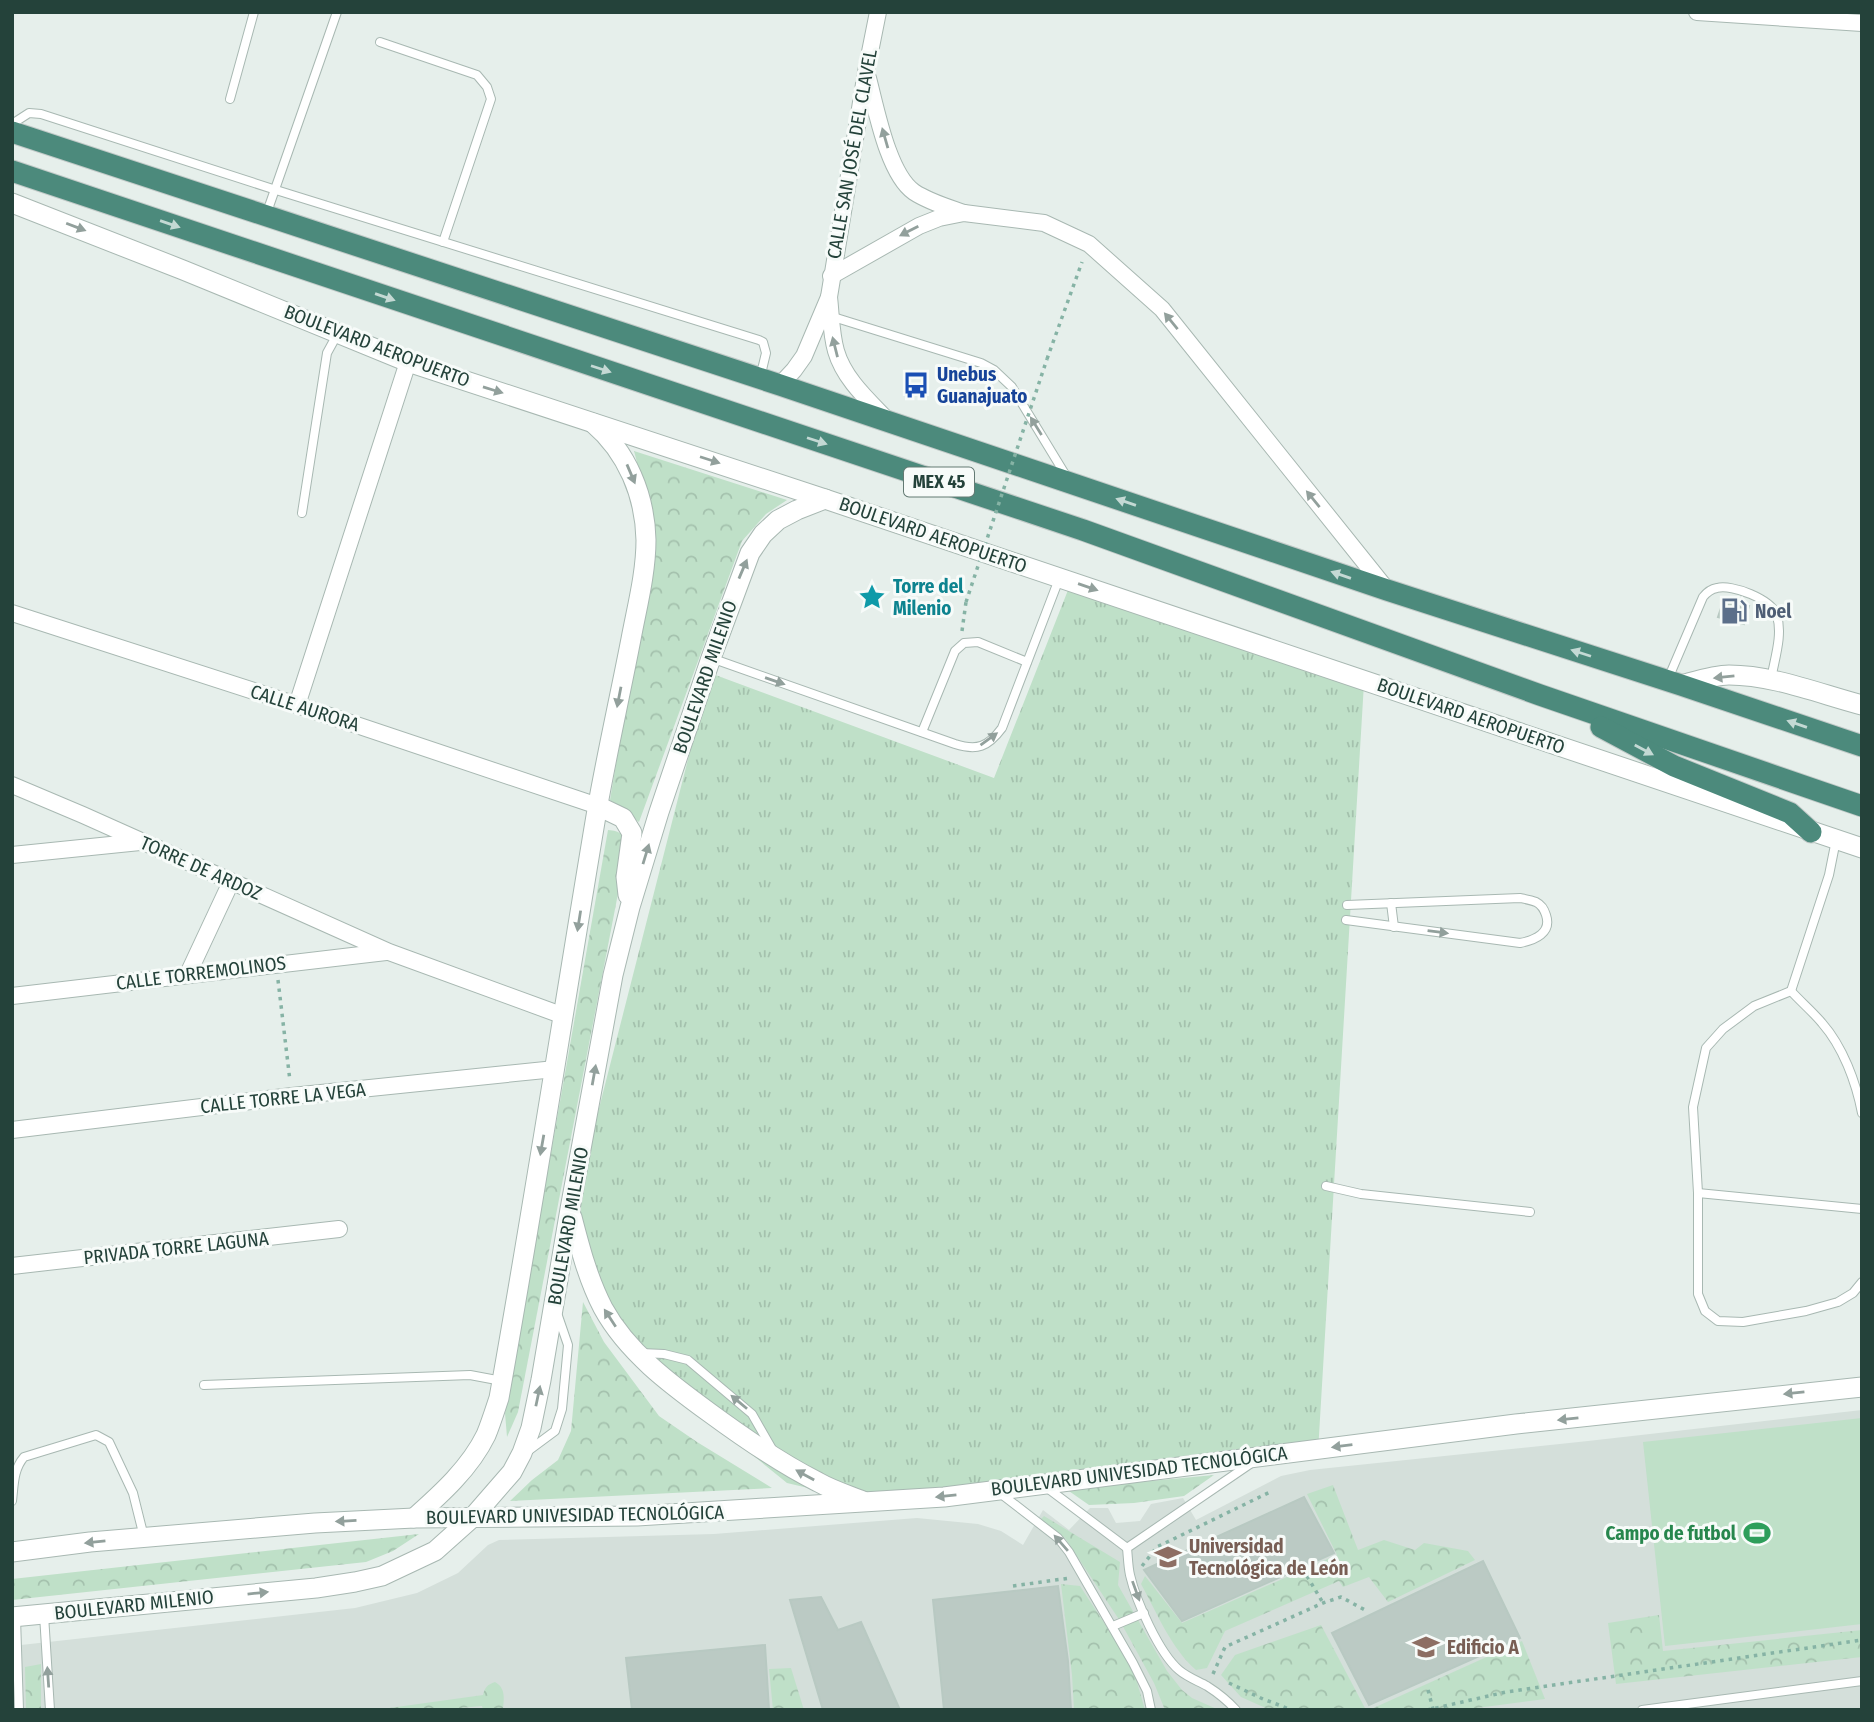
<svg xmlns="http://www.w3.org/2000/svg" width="1874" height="1722" viewBox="0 0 1874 1722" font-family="'Fira Sans Condensed',sans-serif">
<defs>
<pattern id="grass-tufts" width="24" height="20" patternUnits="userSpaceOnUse" patternTransform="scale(1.75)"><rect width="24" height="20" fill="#bfe0c8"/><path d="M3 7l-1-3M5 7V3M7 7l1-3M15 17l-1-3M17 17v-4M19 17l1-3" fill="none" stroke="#a4c1ad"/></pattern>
<pattern id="forest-crowns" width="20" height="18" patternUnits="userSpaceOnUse" patternTransform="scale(1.75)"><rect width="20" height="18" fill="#bfe0c8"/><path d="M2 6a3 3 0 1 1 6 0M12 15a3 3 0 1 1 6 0" fill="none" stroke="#a4c1ad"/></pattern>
</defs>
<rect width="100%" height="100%" fill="#e6efeb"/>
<polygon fill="#d4dfda" points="1862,1410 1862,1710 12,1710 12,1646 355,1608 417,1593 458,1573 488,1545 499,1540 714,1534 917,1518 978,1524 1001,1531 1023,1545 1043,1510 1069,1530 1090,1508 1108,1508 1116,1523 1140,1521 1151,1504 1183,1498 1196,1520 1281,1476 1310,1470 1588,1441"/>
<polygon fill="url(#grass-tufts)" points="1070,585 1364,683 1318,1452 867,1502 787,1483 654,1375 601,1307 570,1222 710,673 994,778"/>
<g fill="url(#forest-crowns)">
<polygon points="634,451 787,500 766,514 742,541 639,822 610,800 652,549 640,474"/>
<path d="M608,830C620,831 625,834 627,847L518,1412L507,1437L505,1413Z"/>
<polygon points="583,1302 604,1342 659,1416 697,1442 772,1488 510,1501 532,1480 558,1460 571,1431"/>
<polygon points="1214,1475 1184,1496 1134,1503 1089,1505 1066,1489"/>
<path d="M1333,1485L1358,1550L1384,1540L1415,1550L1424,1543L1468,1551L1475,1560L1388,1602L1369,1577L1343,1587L1339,1581L1225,1631L1207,1668L1196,1670C1171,1648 1157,1613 1141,1584L1145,1576L1182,1623L1337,1555L1307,1494Z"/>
<polygon points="1044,1516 1120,1562 1118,1585 1167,1671 1182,1690 1192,1698 1219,1710 1165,1710 1154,1683 1120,1621 1065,1538 1040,1520"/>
<polygon points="419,1534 393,1551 366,1562 12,1600 12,1579"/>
<polygon points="1061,1584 1080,1586 1114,1638 1135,1675 1145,1710 1074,1710 1072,1675"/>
<polygon points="1659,1615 1663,1651 1862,1630 1862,1657 1616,1684 1608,1623"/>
<polygon points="1321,1625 1366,1710 1270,1710 1241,1697 1221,1675 1235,1655"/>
<polygon points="1522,1641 1545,1699 1462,1710 1369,1710"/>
<polygon points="41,1664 41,1710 26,1710 25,1667"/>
<polygon points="791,1668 804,1710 773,1710 769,1669"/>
<path d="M495,1682C506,1688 504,1699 503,1710H483L482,1706L439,1710H375L483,1695C485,1687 487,1685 495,1682Z"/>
</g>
<polygon fill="#bfe0c8" points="1862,1418 1862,1624 1665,1646 1643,1442"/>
<g fill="#bbcac4" stroke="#b8c9c2" stroke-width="2">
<polygon points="1724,599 1749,606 1744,624 1718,617"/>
<polygon points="1304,1497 1334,1553 1182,1621 1144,1570"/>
<polygon points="1483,1561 1520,1638 1369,1705 1332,1633"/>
<polygon points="1058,1586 1068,1661 1071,1710 944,1710 933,1600"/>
<polygon points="821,1597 838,1630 861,1622 900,1710 823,1710 790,1600"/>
<polygon points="765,1645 769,1710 632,1710 626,1658"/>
</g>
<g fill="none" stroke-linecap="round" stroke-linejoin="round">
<g stroke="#a8b8b2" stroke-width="10">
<g id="service">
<polyline points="380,42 477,75 487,87 491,99 443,242"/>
<polyline points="230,99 254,12"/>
<polyline points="12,124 29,113 41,114 276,190 759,340 763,342 766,353 760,378"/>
<polyline points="266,215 337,12"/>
<polyline points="830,316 981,363 994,370 1012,387 1068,479"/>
<polyline points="302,513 327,353 338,333"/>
<path d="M711,658L955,744C977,751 988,747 1002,728L1059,579"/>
<path d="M1668,679L1703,597C1707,592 1711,589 1717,588C1732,584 1772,599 1777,616C1783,636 1774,660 1771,680"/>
<polyline points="922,732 955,651 964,643 978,642 1027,662"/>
<polyline points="1836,840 1829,875 1791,991 1754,1006 1723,1029 1706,1048 1693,1107 1698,1193 1698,1294 1705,1311 1718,1321 1743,1322 1806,1311 1838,1302 1853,1293 1862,1282"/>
<polyline points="1391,903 1394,927"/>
<path d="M1346,920L1520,943C1535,940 1552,933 1546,915C1544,909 1542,905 1536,902C1531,900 1525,899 1520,898L1347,905"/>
<path d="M1791,991C1801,1002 1813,1012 1822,1023C1843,1047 1856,1082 1862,1113"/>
<polyline points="1326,1186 1361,1194 1530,1212"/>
<polyline points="1698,1193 1862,1209"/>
<polyline points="641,1353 664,1354 688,1360 752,1414 772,1449"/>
<polyline points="204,1385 470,1375 502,1381"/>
<polyline points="528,1451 555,1431 562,1409 568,1345 558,1316"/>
<polyline points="1046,1487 1127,1548"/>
<polyline points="1000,1493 1058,1538 1069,1552 1133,1663 1147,1691 1151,1710"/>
<path d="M12,1501C14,1485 13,1470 24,1457L96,1435L109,1442L133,1493L144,1537"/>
<polyline points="44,1615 50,1710"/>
<polyline points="16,1618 19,1710"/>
<polyline points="1113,1626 1144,1613"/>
<path d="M1236,1710C1227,1700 1218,1693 1207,1686C1198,1681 1187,1677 1179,1670C1159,1653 1136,1601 1130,1575C1128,1566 1128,1557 1127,1548L1250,1464"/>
<polyline points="1642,1710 1862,1681"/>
</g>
</g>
<g stroke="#a8b8b2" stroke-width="18">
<g id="minor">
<path d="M878,12L866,72L829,297C831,314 831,334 836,351C844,379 868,400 888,421"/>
<polyline points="1697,12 1862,23"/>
<path d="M868,78C876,108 888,174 914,192C929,202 947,207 964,213"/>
<polyline points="831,276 919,226 939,218 964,213 1044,223 1089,244 1162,309 1387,590"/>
<polyline points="780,385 794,370 804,356 829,297"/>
<polyline points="12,613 297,705 598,806"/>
<polyline points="297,705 408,362"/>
<polyline points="12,785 83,815 389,952 564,1016"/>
<polyline points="12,855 140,842"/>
<polyline points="188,974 231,882"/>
<polyline points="12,996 386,952"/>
<polyline points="12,1130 292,1096 555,1069"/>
<polyline points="12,1266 339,1229"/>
</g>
</g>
<g stroke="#a8b8b2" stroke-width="21">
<g id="tertiary">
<polyline points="12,203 183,270 408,362 825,499 1862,848"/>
<path d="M1681,685C1696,681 1714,675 1729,675C1773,675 1820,694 1862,705"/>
<polyline points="598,806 623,818 632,833 626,877 628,895"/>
<path d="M572,1217C580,1248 588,1279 603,1308C627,1352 670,1384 710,1413C744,1438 780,1463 818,1482C832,1490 848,1495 863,1501"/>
<path d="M414,1518C441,1494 470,1468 486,1435C491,1423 495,1410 499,1398C534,1203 564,1006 597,810C607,753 620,696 631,639C637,607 646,573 646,540C645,495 627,452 593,423"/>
<polyline points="12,1552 90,1542 315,1523 414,1518 637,1516 944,1497 1516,1424 1862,1387"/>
<polyline points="12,1617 316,1588 355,1582 382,1576 435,1551 472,1518 512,1472 522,1453 531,1428 541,1380 570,1209 613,975 630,907 659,812 711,658 750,553 763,534 778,520 797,510 825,499"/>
</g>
</g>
<g stroke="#c2cac8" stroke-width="23">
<g id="trunk">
<polyline points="12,132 780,385 1387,590 1681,685 1862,746"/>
<polyline points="12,171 1083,530 1540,695 1862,806"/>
<polyline points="1601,727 1674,766 1790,813 1811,832"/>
</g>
</g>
<g stroke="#86b3a5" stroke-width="3.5" stroke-dasharray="3.5 5" stroke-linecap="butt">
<polyline points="1047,359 1082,262"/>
<polyline points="962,631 966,602"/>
<polyline points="278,980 290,1081"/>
<polyline points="1142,1566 1157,1547 1270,1492"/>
<polyline points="1307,1576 1323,1603"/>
<polyline points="1013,1586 1070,1578"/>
<polyline points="1213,1674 1225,1647 1323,1603 1341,1597 1365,1610"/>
<polyline points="1229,1683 1263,1699 1292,1710"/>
<polyline points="1428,1690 1433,1709"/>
<polyline points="1427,1710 1506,1692 1862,1640"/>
</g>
<use href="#service" stroke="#fff" stroke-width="8"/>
<use href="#minor" stroke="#fff" stroke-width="16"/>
<use href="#tertiary" stroke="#fff" stroke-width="19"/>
<use href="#trunk" stroke="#4c8a7c" stroke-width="21"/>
<polyline stroke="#86b3a5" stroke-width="3.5" stroke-dasharray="3.5 5" stroke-linecap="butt" points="966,602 1047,359"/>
</g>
<defs><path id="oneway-solid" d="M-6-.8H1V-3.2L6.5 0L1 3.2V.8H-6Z" transform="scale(1.75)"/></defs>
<g fill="#92a09c">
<use href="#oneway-solid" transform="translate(885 138) rotate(-106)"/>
<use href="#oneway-solid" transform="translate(76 227) rotate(21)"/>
<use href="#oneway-solid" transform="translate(909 231) rotate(153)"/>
<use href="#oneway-solid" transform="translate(1171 321) rotate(-129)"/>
<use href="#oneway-solid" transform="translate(835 347) rotate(-104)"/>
<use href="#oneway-solid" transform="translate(493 390) rotate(17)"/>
<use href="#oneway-solid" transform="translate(1036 426) rotate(-122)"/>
<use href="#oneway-solid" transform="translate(710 460) rotate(18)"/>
<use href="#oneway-solid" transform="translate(631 474) rotate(67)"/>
<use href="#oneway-solid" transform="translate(1313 499) rotate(-129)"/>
<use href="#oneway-solid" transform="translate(743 569) rotate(-67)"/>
<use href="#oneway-solid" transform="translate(1088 587) rotate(19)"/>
<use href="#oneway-solid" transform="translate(1724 677) rotate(174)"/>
<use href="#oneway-solid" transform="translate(775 681) rotate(19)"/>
<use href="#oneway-solid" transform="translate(619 697) rotate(101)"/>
<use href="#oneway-solid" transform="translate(989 739) rotate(-36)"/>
<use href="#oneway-solid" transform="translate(646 854) rotate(-73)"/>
<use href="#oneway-solid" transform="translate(579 921) rotate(99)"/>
<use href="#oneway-solid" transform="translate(1438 932) rotate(7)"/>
<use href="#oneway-solid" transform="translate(594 1075) rotate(-80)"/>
<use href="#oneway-solid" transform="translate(542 1145) rotate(100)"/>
<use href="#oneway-solid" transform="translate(610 1318) rotate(-123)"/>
<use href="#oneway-solid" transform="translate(1794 1393) rotate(174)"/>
<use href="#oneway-solid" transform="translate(538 1396) rotate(-78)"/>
<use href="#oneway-solid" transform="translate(739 1402) rotate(-140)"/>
<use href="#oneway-solid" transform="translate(1568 1419) rotate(174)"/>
<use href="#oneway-solid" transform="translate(1342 1446) rotate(173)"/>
<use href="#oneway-solid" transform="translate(805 1475) rotate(-151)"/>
<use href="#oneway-solid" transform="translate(946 1496) rotate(174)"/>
<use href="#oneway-solid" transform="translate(346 1521) rotate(177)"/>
<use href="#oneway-solid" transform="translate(95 1542) rotate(174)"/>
<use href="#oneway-solid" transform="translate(1061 1543) rotate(-131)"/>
<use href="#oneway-solid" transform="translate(1136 1591) rotate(70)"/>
<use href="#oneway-solid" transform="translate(258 1593) rotate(-6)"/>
<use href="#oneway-solid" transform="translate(48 1677) rotate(-94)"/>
</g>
<g fill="#c4d9d4">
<use href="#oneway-solid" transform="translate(170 224) rotate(19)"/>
<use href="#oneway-solid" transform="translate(385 297) rotate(19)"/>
<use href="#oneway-solid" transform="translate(601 369) rotate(18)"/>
<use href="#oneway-solid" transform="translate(817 441) rotate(18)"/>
<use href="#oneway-solid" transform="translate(1126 502) rotate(-161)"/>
<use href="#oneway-solid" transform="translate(1341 575) rotate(-161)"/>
<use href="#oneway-solid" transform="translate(1581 653) rotate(-162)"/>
<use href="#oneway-solid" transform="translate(1797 724) rotate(-161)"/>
<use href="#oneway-solid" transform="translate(1644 750) rotate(28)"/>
</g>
<defs>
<g id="bus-bare" transform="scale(2.1)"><path d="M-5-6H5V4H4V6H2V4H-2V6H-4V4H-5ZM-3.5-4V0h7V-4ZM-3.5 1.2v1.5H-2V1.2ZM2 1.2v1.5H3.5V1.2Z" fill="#1a4fb4" stroke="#f7fbf9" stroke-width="2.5" paint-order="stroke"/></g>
<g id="sight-bare" transform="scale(2.1)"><path d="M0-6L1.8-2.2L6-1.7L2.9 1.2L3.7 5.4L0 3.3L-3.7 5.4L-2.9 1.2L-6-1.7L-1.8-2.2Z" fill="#0f9aa8" stroke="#f7fbf9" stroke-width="2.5" paint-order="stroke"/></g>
<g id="fuel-bare" transform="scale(2.1)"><path d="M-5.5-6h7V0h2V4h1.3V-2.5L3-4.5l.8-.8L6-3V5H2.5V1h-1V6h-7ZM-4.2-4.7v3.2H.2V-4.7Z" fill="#5c6f8a" stroke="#f7fbf9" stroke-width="2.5" paint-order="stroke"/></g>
<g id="stadium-bare" transform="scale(2.1)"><path d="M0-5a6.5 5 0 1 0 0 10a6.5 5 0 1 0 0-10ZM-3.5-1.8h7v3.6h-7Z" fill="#2e9e5b" stroke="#f7fbf9" stroke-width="2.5" paint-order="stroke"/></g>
<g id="university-bare" transform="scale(2.1)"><path d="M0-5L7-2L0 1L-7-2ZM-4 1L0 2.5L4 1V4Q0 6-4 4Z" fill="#8d6e63" stroke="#f7fbf9" stroke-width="2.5" paint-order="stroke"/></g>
<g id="school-bare" transform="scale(2.1)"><path d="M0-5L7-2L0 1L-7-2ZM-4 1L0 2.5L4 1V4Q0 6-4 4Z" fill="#8d6e63" stroke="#f7fbf9" stroke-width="2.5" paint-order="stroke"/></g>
</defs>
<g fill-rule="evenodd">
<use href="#bus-bare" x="916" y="385"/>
<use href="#sight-bare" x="872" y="597"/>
<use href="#fuel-bare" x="1734" y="611"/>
<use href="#stadium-bare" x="1757" y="1533"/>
<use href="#university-bare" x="1168" y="1557"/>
<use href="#school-bare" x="1426" y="1647"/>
</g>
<g text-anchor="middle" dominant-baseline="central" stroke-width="6" stroke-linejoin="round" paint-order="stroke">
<rect fill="#f7fbf9" stroke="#637a73" stroke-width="2" x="904" y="467.5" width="70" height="29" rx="5"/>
<g font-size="18" font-weight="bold" fill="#24423a">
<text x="939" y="482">MEX 45</text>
</g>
<g font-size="19" fill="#24423a" stroke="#f7fbf9">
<text transform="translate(852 154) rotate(-80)">CALLE SAN JOSÉ DEL CLAVEL</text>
<text transform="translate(377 346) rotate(21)">BOULEVARD AEROPUERTO</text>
<text transform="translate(933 535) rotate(19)">BOULEVARD AEROPUERTO</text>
<text transform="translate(705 677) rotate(-71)">BOULEVARD MILENIO</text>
<text transform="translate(305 708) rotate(18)">CALLE AURORA</text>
<text transform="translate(1471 716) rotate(19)">BOULEVARD AEROPUERTO</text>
<text transform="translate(201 868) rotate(24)">TORRE DE ARDOZ</text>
<text transform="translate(201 973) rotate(-7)">CALLE TORREMOLINOS</text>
<text transform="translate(283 1098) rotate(-6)">CALLE TORRE LA VEGA</text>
<text transform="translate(568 1226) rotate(-80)">BOULEVARD MILENIO</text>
<text transform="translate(176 1248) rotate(-6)">PRIVADA TORRE LAGUNA</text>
<text transform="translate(1139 1471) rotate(-7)">BOULEVARD UNIVESIDAD TECNOLÓGICA</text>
<text transform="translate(575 1515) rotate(-1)">BOULEVARD UNIVESIDAD TECNOLÓGICA</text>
<text transform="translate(134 1605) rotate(-6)">BOULEVARD MILENIO</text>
</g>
<g font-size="19" font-weight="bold" fill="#164399" stroke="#f7fbf9" text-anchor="start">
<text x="937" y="374">Unebus<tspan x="937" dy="22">Guanajuato</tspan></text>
</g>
<g font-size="19" font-weight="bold" fill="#0d838f" stroke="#f7fbf9" text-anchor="start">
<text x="893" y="586">Torre del<tspan x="893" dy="22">Milenio</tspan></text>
</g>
<g font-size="19" font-weight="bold" fill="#4e5e75" stroke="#f7fbf9" text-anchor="start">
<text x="1755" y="611">Noel</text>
</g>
<g font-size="19" font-weight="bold" fill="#27864d" stroke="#f7fbf9" text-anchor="end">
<text x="1736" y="1533">Campo de futbol</text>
</g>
<g font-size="19" font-weight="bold" fill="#785e54" stroke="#f7fbf9" text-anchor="start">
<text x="1189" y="1546">Universidad<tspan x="1189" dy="22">Tecnológica de León</tspan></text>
<text x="1447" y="1647">Edificio A</text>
</g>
</g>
<rect width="1874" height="1722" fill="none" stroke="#24423a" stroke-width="28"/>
</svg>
